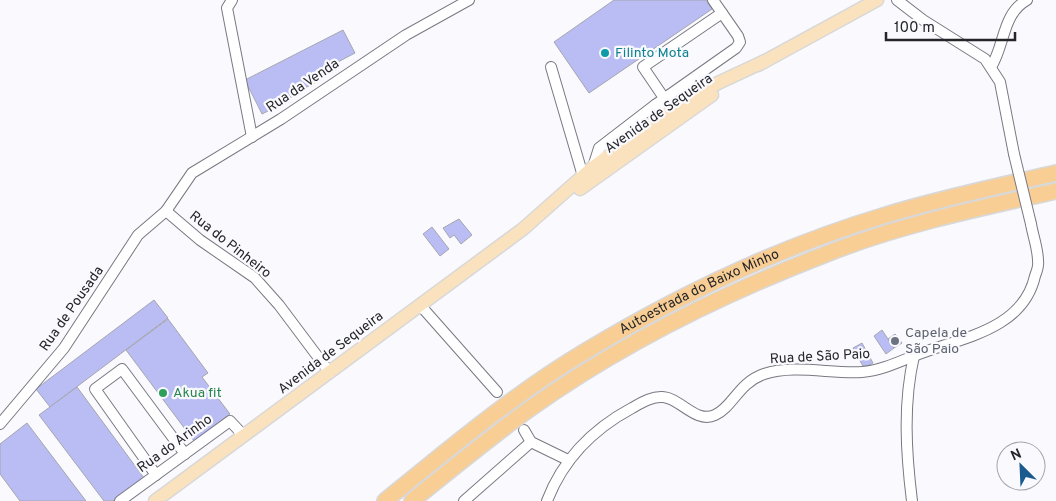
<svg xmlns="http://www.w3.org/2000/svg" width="1056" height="501" viewBox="0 0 1056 501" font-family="Overpass,sans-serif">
<rect width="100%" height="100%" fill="#fafafe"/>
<g fill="#b9bdf3" stroke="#a5a6af">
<polygon points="614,0 706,0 712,9 589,93 554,42"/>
<polygon points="343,30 355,53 336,63 339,68 327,74 325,70 313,76 316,82 305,88 303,84 292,90 294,96 270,105 272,109 262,114 245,80"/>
<polygon points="459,219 472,235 461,244 454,235 450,238 443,228"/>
<polygon points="432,227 449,249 440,256 423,234"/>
<polygon points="154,300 168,318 50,407 36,389"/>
<polygon points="168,319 208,373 202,377 230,414 194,441 126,350"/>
<polygon points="882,330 894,348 886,354 874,336"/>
<polygon points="895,334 902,343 894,348 888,339"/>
<polygon points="862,343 873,363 864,368 853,348"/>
<polygon points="77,387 144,478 113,501 104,501 39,415"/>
<polygon points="27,423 86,501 20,501 0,474 0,444"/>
</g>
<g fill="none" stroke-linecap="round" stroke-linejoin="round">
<g stroke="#787982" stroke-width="12">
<g id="minor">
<polyline points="232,0 227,8 252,137"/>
<polyline points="713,0 722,13"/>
<polyline points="897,0 923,20 985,59 1000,82 1014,154"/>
<polyline points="551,67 583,176"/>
<path d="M991,67C1005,45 1002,14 1027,0"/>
<polyline points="655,105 736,48 740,42 738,36 722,13 643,67 664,98"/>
<polyline points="593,167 599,148 655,105 662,107"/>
<polyline points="166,211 200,240 255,278 279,305 330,373"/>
<polyline points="420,305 497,392"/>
<polyline points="0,424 64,348 138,235 166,211 192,173 281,119 406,35 469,0"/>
<polyline points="524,430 531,442 568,460"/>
<polyline points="156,475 95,389 122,369 185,454"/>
<polyline points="120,501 230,421 244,436"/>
<polyline points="464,501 531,442"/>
<path d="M547,501C563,459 593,429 632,408C641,403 652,396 663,397C680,398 696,424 715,415C733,407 738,383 764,374C794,364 831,374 862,372C886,370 908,357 930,350C972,336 1024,325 1035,276C1037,271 1039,266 1038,261C1038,249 1033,236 1031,224"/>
<path d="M912,501C906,453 903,403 914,356"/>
</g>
</g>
<g stroke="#d8d8d8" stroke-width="15">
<g id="major">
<polyline points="758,65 877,0"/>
<polyline points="580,189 712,95"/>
<polyline points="155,501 523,229 593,167 671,110 718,83 765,61"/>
</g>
</g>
<g stroke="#d8d8d8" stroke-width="18">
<g id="highway">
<path id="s1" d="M385,501C450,448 514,394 586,351C679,295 782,246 886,215C942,198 999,186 1056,173"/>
<path d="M412,501C450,470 488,439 528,410C619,345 722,294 826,254C899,225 979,208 1056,191"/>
</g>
</g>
<use href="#minor" stroke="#fff" stroke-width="10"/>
<use href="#major" stroke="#fbe2bf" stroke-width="12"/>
<use href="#highway" stroke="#f9ce95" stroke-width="15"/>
<g stroke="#787982" stroke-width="12" stroke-linecap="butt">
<polyline id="minor-bridge" points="1014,154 1031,224"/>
</g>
<use href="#minor-bridge" stroke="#fff" stroke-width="10"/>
</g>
<circle fill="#0f9aa8" stroke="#fafafe" stroke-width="2" cx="605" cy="53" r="5"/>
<circle fill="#6b7280" stroke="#fafafe" stroke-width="2" cx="895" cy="341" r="5"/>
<circle fill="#2e9e5b" stroke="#fafafe" stroke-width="2" cx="163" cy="393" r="5"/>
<g text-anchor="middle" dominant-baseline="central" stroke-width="4.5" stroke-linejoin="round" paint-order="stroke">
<g font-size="14" fill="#0d838f" stroke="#fafafe" text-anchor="start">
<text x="615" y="53">Filinto Mota</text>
</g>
<g font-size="14" fill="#252629" stroke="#fafafe">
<text transform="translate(303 86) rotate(-34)">Rua da Venda</text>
<text transform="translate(659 114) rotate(-35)">Avenida de Sequeira</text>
<text transform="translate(230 245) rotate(38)">Rua do Pinheiro</text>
<text stroke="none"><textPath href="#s1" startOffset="379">Autoestrada do Baixo Minho</textPath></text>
<text transform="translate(72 309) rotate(-55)">Rua de Pousada</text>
<text transform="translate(331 353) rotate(-37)">Avenida de Sequeira</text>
<text transform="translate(820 357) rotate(-3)">Rua de São Paio</text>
<text transform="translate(175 444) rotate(-36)">Rua do Arinho</text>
</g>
<g font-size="14" fill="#5b616d" stroke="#fafafe" text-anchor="start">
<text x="905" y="333">Capela de<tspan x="905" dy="16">São Paio</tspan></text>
</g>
<g font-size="14" fill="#27864d" stroke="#fafafe" text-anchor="start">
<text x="173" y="393">Akua fit</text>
</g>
</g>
<g transform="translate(1021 466) rotate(336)"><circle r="24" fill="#fafafe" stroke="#a5a5a9"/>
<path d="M0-4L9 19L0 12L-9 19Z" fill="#195a8f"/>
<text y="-8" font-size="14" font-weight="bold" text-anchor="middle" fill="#252629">N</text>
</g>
<path d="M886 32v8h129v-8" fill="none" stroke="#252629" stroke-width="2.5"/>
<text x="894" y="32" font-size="15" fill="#252629" stroke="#fafafe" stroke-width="4" paint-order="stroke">100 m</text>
</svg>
